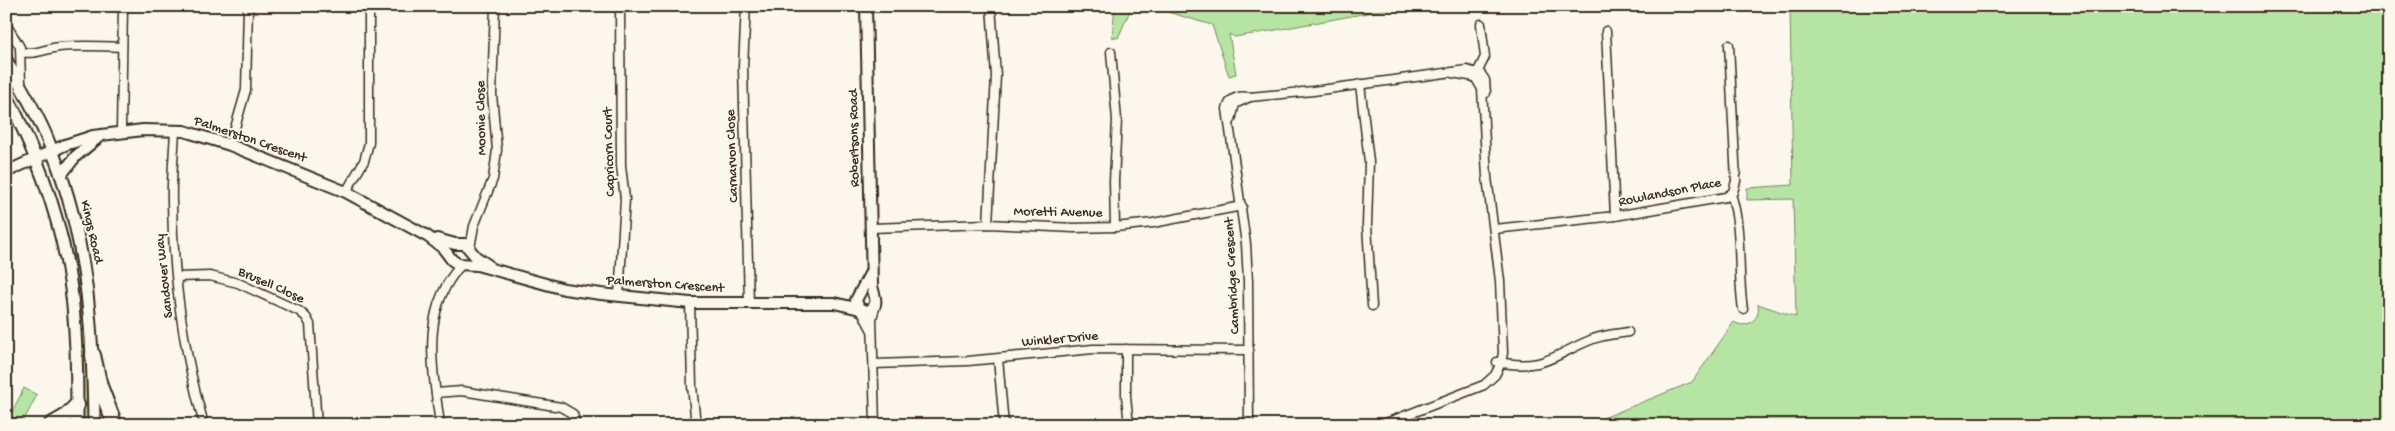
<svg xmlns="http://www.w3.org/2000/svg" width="2395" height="431" viewBox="0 0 2395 431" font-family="'Gochi Hand',sans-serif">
<rect width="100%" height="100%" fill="#fbf7ec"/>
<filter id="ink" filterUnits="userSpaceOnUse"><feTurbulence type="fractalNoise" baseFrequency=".02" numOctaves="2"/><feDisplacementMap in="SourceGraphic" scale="10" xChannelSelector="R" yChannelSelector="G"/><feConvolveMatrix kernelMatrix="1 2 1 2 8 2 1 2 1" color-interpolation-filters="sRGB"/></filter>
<g filter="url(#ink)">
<g fill="#b6e4a3" stroke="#788760">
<polygon points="1115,6 1132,6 1118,38 1112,37"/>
<polygon points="1147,6 1405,6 1276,30 1235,37 1229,34 1236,74 1229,76 1212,25"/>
<path d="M1790,6H2389V425H1586L1692,382L1734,322C1747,330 1761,319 1758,304L1796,317L1793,199L1747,200V188L1793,185Z"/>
<polygon points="73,247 76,247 86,308 89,423 83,423"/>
<polygon points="24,388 37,395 23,422 10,416"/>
</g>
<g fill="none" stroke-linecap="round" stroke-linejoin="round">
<g stroke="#3b2a1e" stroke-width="11">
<g id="street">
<polyline points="746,6 743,67 749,304"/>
<polyline points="6,24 20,47 21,83"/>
<polyline points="1606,31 1615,216"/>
<path d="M21,52C35,55 45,49 59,47C80,45 101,46 122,47"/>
<polyline points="1111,52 1117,120 1114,181 1115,227"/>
<polyline points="1476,75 1485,57 1481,24"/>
<polyline points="1360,84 1369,162 1367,225 1372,306"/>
<polyline points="1231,120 1235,104 1250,97 1313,91 1467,70 1481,74 1485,80 1486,93"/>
<path d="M175,130C174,154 171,179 172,203C173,274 183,348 202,417"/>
<polyline points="121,131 123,6"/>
<polyline points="230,145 246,90 248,6"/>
<polyline points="346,192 364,161 369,143 369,6"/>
<path d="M1731,194C1743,231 1737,271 1743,309"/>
<polyline points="988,224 996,76 991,6"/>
<polyline points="871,228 988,224 1074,228 1115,227 1153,223 1242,206"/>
<polyline points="1494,229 1615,216 1726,197 1733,192 1736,181 1729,45"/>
<polyline points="470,248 474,226 493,179 497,150 492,94 495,6"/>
<polyline points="177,277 210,276 238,283 299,311 306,317 310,324 317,425"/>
<polyline points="619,296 625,199 621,166 620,6"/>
<polyline points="690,303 692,386 696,425"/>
<polyline points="861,310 871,329"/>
<polyline points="1126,349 1126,396 1129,425"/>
<polyline points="998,359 1004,425"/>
<path d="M1497,362C1547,371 1552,355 1593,339C1604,335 1617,334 1628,332"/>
<polyline points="874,364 968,361 1093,349 1249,350"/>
<polyline points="436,393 462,391 561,407 573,414 576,425"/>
<path d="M440,425C433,369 419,310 462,264"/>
<polyline points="875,425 872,318 876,305"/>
<path d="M1249,425L1248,281L1246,244L1227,109C1230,97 1238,95 1250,97"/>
<polyline points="1381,425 1484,385 1495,375 1501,363 1503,353 1500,281 1487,177 1482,89 1475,77 1452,73"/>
</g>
</g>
<g stroke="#3b2a1e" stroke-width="14">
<g id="secondary">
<path d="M6,172L65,145L93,136L143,130L184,131L230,145L346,192L427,236L443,248L452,260L458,264L477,265L564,289L601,294L690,303H834L869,311C880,304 874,296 872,286L866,6"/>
<polyline points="61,175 76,156 100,136"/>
<polyline points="437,239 455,244 465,244 476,257 488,265"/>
<polyline points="859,309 856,300 871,272"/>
</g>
</g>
<g stroke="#3b2a1e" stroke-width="15">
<g id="primary">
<path d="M6,60C20,86 36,111 47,138C87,232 93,324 94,425"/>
<path d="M6,94C35,150 57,208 68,269C77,321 77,373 77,425"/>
</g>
</g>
<g stroke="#3b2a1e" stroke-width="18">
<g id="highway">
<polyline points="93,355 100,386 115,425"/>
<polyline points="51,425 65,417 77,405"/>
</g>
</g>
<use href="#street" stroke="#fbf7ec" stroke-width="8"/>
<use href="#secondary" stroke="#fbf7ec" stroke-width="10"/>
<use href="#primary" stroke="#fbf7ec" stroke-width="11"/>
<use href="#highway" stroke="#fbf7ec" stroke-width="14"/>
</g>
</g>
<g text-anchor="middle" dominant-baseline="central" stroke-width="4" stroke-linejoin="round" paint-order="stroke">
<g font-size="14" fill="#3b2a1e" stroke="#fbf7ec">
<text transform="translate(482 118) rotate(-91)">Moonie Close</text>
<text transform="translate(855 138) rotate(-91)">Robertsons Road</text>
<text transform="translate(250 140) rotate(19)">Palmerston Crescent</text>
<text transform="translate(610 152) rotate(-92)">Capricorn Court</text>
<text transform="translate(733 156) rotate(-92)">Carnarvon Close</text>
<text transform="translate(1670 193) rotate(-11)">Rowlandson Place</text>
<text transform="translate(1058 213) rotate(1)">Moretti Avenue</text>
<text transform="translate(91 232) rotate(77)">Kings Road</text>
<text transform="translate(165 276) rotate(-96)">Sandover Way</text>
<text transform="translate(1233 276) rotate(-93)">Cambridge Crescent</text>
<text transform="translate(665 285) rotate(4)">Palmerston Crescent</text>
<text transform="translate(271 286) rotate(24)">Brusell Close</text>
<text transform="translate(1060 340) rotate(-5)">Winkler Drive</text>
</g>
</g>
<rect width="2395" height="431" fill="none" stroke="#fbf7ec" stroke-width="25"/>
<rect x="12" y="12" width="2370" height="406" fill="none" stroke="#3b2a1e" stroke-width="2" filter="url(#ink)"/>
</svg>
